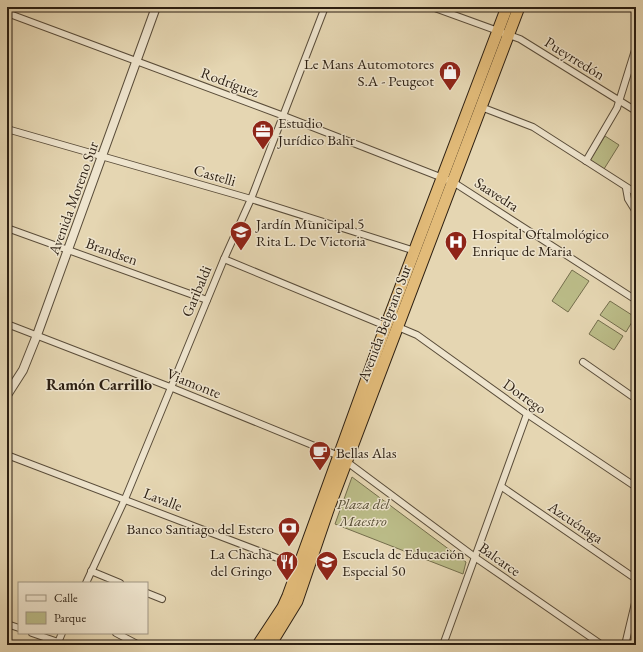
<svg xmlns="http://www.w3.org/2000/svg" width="643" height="652" viewBox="0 0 643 652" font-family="'EB Garamond',serif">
<rect width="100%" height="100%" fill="#e5d6b2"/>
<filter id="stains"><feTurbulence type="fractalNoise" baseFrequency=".005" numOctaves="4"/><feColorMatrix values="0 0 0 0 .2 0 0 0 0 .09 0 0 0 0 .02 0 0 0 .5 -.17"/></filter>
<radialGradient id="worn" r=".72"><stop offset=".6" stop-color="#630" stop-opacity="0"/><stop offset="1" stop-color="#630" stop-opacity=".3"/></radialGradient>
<g fill="#bbbc88" stroke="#746e4d">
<polygon points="605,136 619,145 604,169 590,160"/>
<polygon points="572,270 589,281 568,312 552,301"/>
<polygon points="610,301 635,317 626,332 600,315"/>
<polygon points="598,320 623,336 614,350 589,334"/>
<polygon points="352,477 466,562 463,574 335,524"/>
</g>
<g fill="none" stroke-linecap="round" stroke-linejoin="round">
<g stroke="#5a4d3a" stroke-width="8">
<g id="minor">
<polyline points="432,7 520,39 636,111"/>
<polyline points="7,13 284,116 453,182 636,300"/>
<polyline points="481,107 533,127 636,193"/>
<polyline points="7,129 251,199 415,251"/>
<polyline points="586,161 617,108 636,47"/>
<polyline points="626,188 628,199 636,212"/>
<polyline points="7,228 207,300"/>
<polyline points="224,259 386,326"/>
<polyline points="7,324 170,387 339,456 476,558 602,645"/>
<polyline points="398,327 417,335 527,414 636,487"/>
<polyline points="583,362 636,399"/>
<polyline points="7,455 301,567"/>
<polyline points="502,487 636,579"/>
<polyline points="91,571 120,583"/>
<polyline points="86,583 125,499 224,259 251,199 325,7"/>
<polyline points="147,593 162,599"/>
<polyline points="7,624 19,628"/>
<polyline points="32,633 58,642"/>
<polyline points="116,633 139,645"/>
<polyline points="57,645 62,633"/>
<polyline points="443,645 527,414"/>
<polyline points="625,645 636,599"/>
</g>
</g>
<g stroke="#5a4d3a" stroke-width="10">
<polyline id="tertiary" points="7,395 23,370 37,335 156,7"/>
</g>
<g stroke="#2c1f12" stroke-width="13">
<g id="trunk">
<polyline points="258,645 283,607 288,596 386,326 507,7"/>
<polyline points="270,645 297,601 328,510 519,7"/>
</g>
</g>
<use href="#minor" stroke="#eee4cd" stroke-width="6"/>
<use href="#tertiary" stroke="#eee4cd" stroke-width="8"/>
<use href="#trunk" stroke="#e2bb79" stroke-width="11"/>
</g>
<defs>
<g id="shop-pin" transform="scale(1.15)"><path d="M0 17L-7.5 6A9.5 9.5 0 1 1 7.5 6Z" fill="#8f2418" stroke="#eee4cd"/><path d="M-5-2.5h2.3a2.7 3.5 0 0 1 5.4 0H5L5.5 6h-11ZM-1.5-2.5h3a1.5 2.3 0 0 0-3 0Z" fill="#fff"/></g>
<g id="office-pin" transform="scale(1.15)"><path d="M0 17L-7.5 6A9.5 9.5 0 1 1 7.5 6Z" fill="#8f2418" stroke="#eee4cd"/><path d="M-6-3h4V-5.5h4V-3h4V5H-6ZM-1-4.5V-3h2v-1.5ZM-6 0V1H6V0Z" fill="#fff"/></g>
<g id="school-pin" transform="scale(1.15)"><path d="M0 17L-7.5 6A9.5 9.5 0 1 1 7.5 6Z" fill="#8f2418" stroke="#eee4cd"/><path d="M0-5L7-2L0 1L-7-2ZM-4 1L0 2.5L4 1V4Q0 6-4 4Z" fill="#fff"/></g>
<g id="hospital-pin" transform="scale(1.15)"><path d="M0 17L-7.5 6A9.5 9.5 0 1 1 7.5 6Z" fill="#8f2418" stroke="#eee4cd"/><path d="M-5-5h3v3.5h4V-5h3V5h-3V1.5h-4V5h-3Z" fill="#fff"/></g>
<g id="cafe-pin" transform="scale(1.15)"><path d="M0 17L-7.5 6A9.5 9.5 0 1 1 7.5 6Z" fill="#8f2418" stroke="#eee4cd"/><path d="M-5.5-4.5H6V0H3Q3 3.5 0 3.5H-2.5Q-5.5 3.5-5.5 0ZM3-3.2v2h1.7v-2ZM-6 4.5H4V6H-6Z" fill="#fff"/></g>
<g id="bank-pin" transform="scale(1.15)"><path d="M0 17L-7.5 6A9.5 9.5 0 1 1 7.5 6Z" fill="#8f2418" stroke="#eee4cd"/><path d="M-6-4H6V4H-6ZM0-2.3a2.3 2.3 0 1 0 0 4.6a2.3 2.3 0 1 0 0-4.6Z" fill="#fff"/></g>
<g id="restaurant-pin" transform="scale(1.15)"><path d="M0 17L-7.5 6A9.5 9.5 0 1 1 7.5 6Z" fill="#8f2418" stroke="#eee4cd"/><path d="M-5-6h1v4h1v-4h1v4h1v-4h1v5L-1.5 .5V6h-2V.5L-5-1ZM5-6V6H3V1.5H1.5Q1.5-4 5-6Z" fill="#fff"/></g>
</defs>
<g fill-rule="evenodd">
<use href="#shop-pin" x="450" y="72"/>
<use href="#office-pin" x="263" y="131"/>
<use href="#school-pin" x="241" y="232"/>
<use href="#hospital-pin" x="456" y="242"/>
<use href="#cafe-pin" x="320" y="452"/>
<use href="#bank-pin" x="289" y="528"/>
<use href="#restaurant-pin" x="287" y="562"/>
<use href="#school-pin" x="327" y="562"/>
</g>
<g text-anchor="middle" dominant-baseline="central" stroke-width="3" stroke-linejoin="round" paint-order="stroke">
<g font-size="15" fill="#2c1f12" stroke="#eee4cd">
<text transform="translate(575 58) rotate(32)">Pueyrredón</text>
<text transform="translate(230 82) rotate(20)">Rodríguez</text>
<text transform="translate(215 175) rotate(16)">Castelli</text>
<text transform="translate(497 194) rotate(33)">Saavedra</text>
<text transform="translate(73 198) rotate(-70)">Avenida Moreno Sur</text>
<text transform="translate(112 251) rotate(20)">Brandsen</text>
<text transform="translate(196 291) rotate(-67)">Garibaldi</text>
<text transform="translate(384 323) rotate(-69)">Avenida Belgrano Sur</text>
<text transform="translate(194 383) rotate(22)">Viamonte</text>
<text transform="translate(525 396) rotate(35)">Dorrego</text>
<text transform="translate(163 499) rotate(21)">Lavalle</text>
<text transform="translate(576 522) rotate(34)">Azcuénaga</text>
<text transform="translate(500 559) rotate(35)">Balcarce</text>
</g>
<g font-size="15" fill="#2c1f12" stroke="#eee4cd" text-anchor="start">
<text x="434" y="63" text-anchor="end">Le Mans Automotores<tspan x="434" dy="17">S.A - Peugeot</tspan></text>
<text x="278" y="122">Estudio<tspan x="278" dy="17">Jurídico Bahr</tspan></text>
<text x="256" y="223">Jardín Municipal 5<tspan x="256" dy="17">Rita L. De Victoria</tspan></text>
<text x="472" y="233">Hospital Oftalmológico<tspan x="472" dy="17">Enrique de Maria</tspan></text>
<text x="336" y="452">Bellas Alas</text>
<text x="274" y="528" text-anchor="end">Banco Santiago del Estero</text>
<text x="272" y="553" text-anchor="end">La Chacha<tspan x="272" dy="17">del Gringo</tspan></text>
<text x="342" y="553">Escuela de Educación<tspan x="342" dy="17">Especial 50</tspan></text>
</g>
<g font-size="15" font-style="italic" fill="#574e35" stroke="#eee4cd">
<text x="363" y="503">Plaza del<tspan x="363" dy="17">Maestro</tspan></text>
</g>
<g font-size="16" font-weight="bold" fill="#2c1f12" stroke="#eee4cd">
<text x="99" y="384">Ramón Carrillo</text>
</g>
</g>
<rect width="643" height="652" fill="none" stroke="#e5d6b2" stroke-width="24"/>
<rect x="8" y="8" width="627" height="636" fill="none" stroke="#2c1f12" stroke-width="2"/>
<rect x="12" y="12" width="619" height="628" fill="none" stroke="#2c1f12"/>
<rect x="18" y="582" width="130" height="52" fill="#eee4cd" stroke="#a09582"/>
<rect x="26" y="595" width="20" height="6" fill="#eee4cd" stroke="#a09582"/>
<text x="54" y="602" font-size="12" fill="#2c1f12">Calle</text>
<rect x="26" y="612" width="20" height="12" fill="#bbbc88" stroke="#a09582"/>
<text x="54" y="622" font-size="12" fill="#2c1f12">Parque</text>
<rect width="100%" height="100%" filter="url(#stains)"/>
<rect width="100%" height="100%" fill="url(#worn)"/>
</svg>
